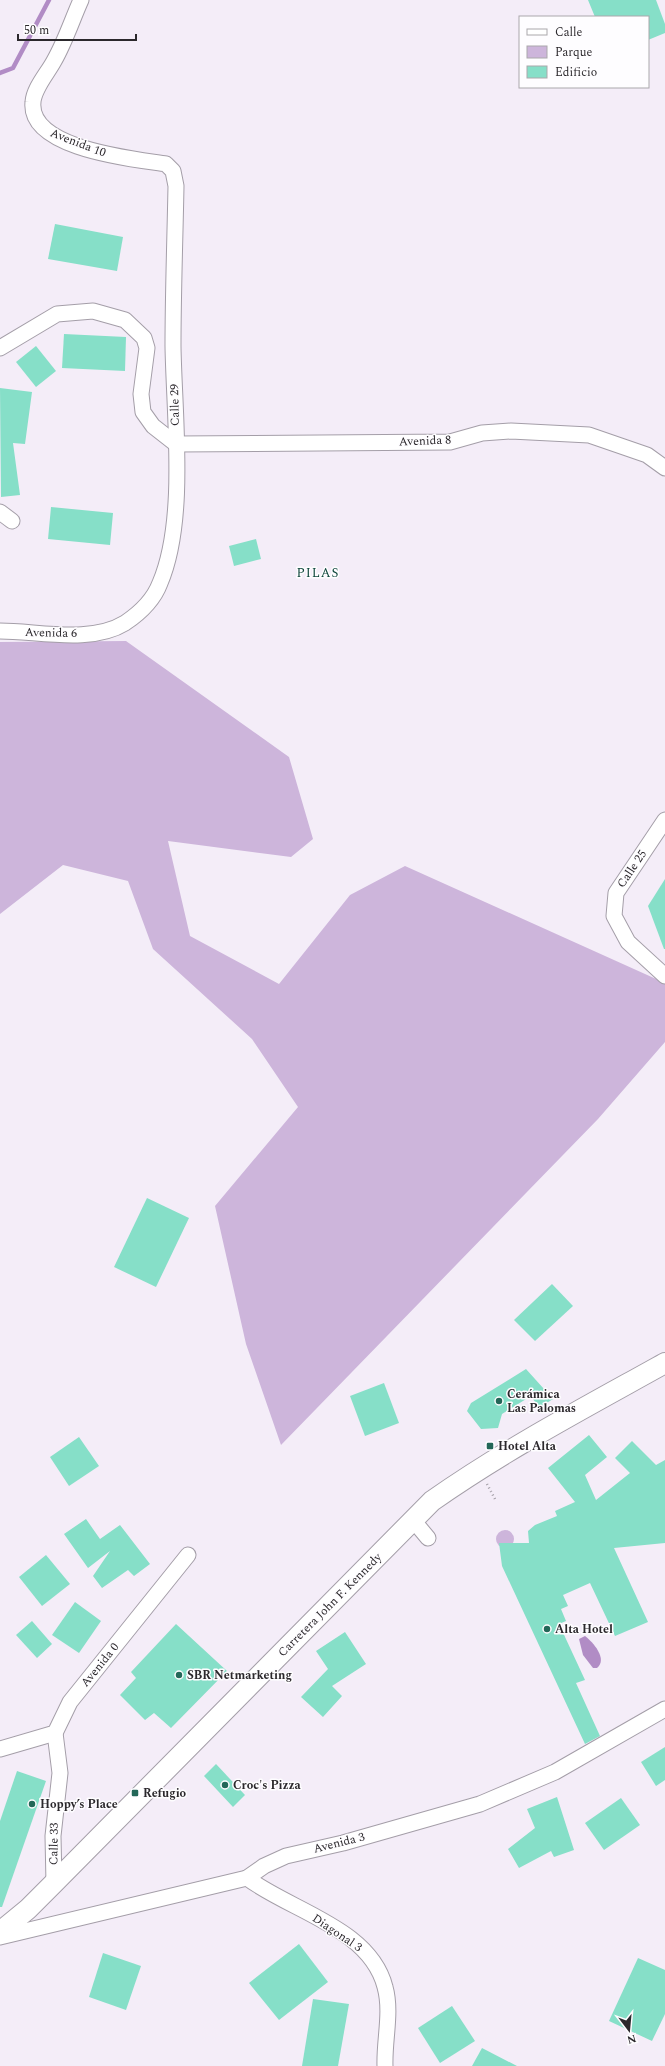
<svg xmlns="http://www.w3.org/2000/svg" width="665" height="2066" viewBox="0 0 665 2066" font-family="Spectral,serif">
<rect width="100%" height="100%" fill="#f4edf8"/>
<g fill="#cdb5db">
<polygon points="126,641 289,757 313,839 291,857 168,841 190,936 279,984 350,895 405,866 665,983 665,1042 598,1119 281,1445 246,1344 215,1206 298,1107 252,1039 153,949 128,881 63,865 0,914 0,642"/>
<circle cx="505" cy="1539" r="9"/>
</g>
<path fill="#b18cc5" d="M585,1636C593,1642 608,1659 597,1668H593L583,1655L579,1639Z"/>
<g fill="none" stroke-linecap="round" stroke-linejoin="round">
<polyline stroke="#b18cc5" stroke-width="4.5" points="0,73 13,68 49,0"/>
</g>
<g fill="#86dfc8">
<polygon points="588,0 656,0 665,24 665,33 648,40 648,17 595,17"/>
<polygon points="55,224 123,237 117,271 48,259"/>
<polygon points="64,334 126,337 125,371 62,368"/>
<polygon points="36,346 56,371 36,387 16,362"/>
<polygon points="0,388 32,392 25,444 13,443 20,495 1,497"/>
<polygon points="51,507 113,513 110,545 48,539"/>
<polygon points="256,539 261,559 234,566 229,546"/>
<polygon points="665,879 665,949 664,949 648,906"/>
<polygon points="147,1198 189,1218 156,1287 114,1267"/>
<polygon points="552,1284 573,1306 535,1341 514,1320"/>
<polygon points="526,1369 553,1399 539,1408 531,1396 502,1414 498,1428 481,1429 467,1411 471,1403"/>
<polygon points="384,1383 399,1423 365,1436 350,1396"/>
<polygon points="589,1435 607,1457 585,1475 596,1500 630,1473 615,1458 632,1441 656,1465 665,1460 665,1543 614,1548 648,1622 615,1636 590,1583 563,1595 568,1606 561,1609 566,1621 559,1624 585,1680 576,1683 600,1736 585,1744 502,1566 499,1543 529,1543 528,1531 535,1525 557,1516 555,1511 575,1502 548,1468"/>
<polygon points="79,1437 99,1466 69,1486 50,1457"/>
<polygon points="86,1519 100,1539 120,1525 150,1564 134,1576 128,1570 102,1588 93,1576 110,1551 88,1568 64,1534"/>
<polygon points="46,1555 70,1584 42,1606 19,1577"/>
<polygon points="75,1602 101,1621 79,1653 52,1635"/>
<polygon points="32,1621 52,1644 37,1658 16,1635"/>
<polygon points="176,1624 227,1671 171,1728 154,1713 145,1720 120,1695 136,1678 131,1672"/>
<polygon points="345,1632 366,1664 332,1686 342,1696 323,1717 301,1697 328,1669 316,1651"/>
<polygon points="665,1747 665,1780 656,1786 641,1762"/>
<polygon points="216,1764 245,1795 233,1807 204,1776"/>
<polygon points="17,1771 46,1781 2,1907 0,1907 0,1821"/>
<polygon points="557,1797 574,1850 554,1857 551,1851 519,1868 508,1849 535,1828 527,1809"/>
<polygon points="621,1798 640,1825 604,1850 585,1823"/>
<polygon points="299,1944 328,1982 279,2020 249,1983"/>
<polygon points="103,1953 141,1966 126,2010 89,1997"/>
<polygon points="638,1958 665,1970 665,2014 652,2041 609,2021"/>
<polygon points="313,1999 349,2004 338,2066 302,2066"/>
<polygon points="452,2006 475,2041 440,2063 418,2028"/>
<polygon points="482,2048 517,2066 472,2066"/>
</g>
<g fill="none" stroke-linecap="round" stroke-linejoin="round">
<g stroke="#a49ea8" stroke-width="17">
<g id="minor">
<polyline points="0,348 57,314 93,311 125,320 144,338 147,348 141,394 143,412 153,426 176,444"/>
<polyline points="176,444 450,442 482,433 511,431 589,435 647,455 665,468"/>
<polyline points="0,512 12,521"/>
<path d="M0,631C38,631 91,644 125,623C140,613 154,599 160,583C187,520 174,415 173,346C173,293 175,239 176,186L173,171L166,164C134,159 28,149 33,102C34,88 47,74 54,61C65,42 72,20 81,0"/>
<polyline points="665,820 616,893 614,916 628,942 665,976"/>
<polyline points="413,1520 428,1538"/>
<polyline points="0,1749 55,1733 70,1702 188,1555"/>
<path d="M247,1878C291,1911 370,1928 385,1987C392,2012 384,2040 385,2066"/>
<polyline points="54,1883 53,1836 60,1773 55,1733"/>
<polyline points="0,1937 247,1878 264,1866 286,1856 343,1843 480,1804 555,1772 665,1709"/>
</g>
</g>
<g stroke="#a49ea8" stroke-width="22">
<path id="major" d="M0,1932L28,1909L54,1883L432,1501C506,1449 586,1407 665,1363"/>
</g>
<polyline stroke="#a19ca4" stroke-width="2.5" stroke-dasharray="1 3" stroke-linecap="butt" points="487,1484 496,1501"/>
<use href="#minor" stroke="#fff" stroke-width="15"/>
<use href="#major" stroke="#fff" stroke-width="20"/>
</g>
<g fill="#236758" stroke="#fefdff" stroke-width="1.5">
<circle cx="499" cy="1401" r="4"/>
<rect x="486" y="1442" width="8" height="8" rx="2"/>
<circle cx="547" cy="1629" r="4"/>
<circle cx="179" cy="1675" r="4"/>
<circle cx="225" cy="1785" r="4"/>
<rect x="131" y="1789" width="8" height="8" rx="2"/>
<circle cx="32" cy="1804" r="4"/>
</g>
<g text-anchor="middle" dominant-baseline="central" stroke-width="3" stroke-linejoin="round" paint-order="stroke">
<g font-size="12" fill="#2b282c" stroke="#fefdff">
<text transform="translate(78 143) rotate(21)">Avenida 10</text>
<text transform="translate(175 405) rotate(-91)">Calle 29</text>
<text transform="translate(425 441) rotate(-2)">Avenida 8</text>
<text transform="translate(51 633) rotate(1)">Avenida 6</text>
<text transform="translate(632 869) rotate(-56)">Calle 25</text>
<text transform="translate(330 1605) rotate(-45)">Carretera John F. Kennedy</text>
<text transform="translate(100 1665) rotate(-51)">Avenida 0</text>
<text transform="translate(339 1843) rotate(-14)">Avenida 3</text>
<text transform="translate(54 1844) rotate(-89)">Calle 33</text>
<text transform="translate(337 1933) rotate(34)">Diagonal 3</text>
</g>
<g font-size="12" font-weight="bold" fill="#2b282c" stroke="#fefdff" text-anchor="start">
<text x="507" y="1394">Cerámica<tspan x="507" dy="14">Las Palomas</tspan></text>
<text x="498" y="1446">Hotel Alta</text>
<text x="555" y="1629">Alta Hotel</text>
<text x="187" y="1675">SBR Netmarketing</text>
<text x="233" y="1785">Croc's Pizza</text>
<text x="143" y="1793">Refugio</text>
<text x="40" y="1804">Hoppy’s Place</text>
</g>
<g font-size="13" letter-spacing="1" fill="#0e463b" stroke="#fefdff">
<text x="318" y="573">PILAS</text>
</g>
</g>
<rect x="519" y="16" width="130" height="72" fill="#fefdff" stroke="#aaa8ab"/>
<rect x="527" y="29" width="20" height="6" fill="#ffffff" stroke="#aaa8ab"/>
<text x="555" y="36" font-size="12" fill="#2b282c">Calle</text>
<rect x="527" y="46" width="20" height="12" fill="#cdb5db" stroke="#aaa8ab"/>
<text x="555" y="56" font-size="12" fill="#2b282c">Parque</text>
<rect x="527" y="66" width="20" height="12" fill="#86dfc8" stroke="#aaa8ab"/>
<text x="555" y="76" font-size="12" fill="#2b282c">Edificio</text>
<g transform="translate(629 2030) rotate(164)" stroke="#fefdff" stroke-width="3" paint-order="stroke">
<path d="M0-3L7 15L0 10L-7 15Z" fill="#2b282c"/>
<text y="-6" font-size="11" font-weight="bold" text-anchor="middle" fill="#2b282c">N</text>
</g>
<path d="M18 34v6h118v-6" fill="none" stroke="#2b282c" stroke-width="2"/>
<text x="24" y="34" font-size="12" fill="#2b282c" stroke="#fefdff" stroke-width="3" paint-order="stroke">50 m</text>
</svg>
